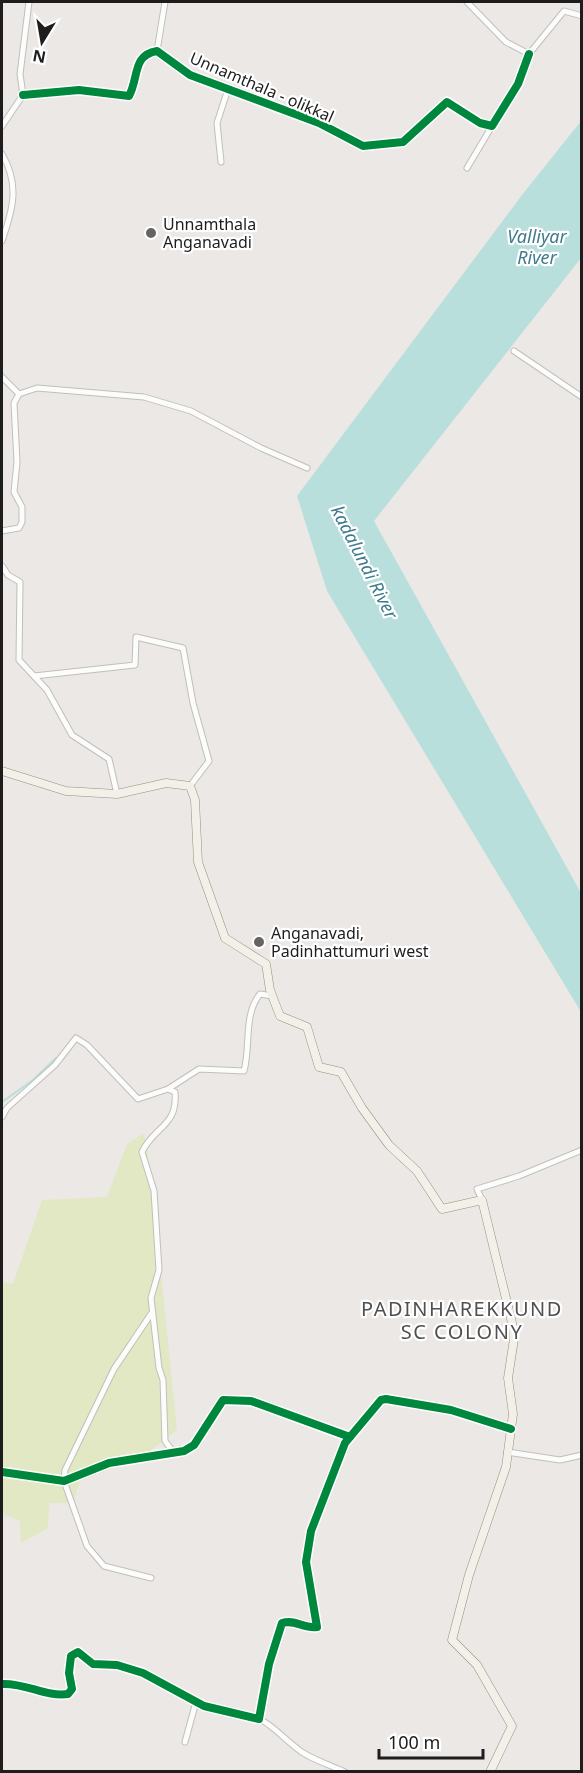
<svg xmlns="http://www.w3.org/2000/svg" width="583" height="1773" viewBox="0 0 583 1773" font-family="'Noto Sans',sans-serif">
<rect width="100%" height="100%" fill="#ebe8e6"/>
<polygon fill="#e2e8c4" points="144,1133 150,1166 177,1430 144,1456 80,1481 73,1503 49,1503 48,1528 21,1543 20,1521 2,1514 2,1282 13,1284 42,1200 107,1197 127,1144"/>
<polygon fill="#b9dfdc" points="581,121 581,258 374,521 581,893 581,1012 327,591 297,496 522,195"/>
<g fill="none" stroke-linecap="round" stroke-linejoin="round">
<polyline stroke="#b9dfdc" stroke-width="2" points="2,1102 33,1080 56,1058"/>
<g stroke="#c1bfbe" stroke-width="7">
<g id="minor">
<polyline points="467,2 506,42 529,54 564,11 582,16"/>
<polyline points="157,51 165,2"/>
<path d="M23,95L79,90L129,96C139,78 132,55 157,51L190,75L319,123L363,146L403,142L447,102L480,123L492,126L518,84L529,54"/>
<polyline points="2,126 23,95 20,74 29,2"/>
<path d="M2,154C20,185 13,209 2,241"/>
<polyline points="221,162 217,123 228,89"/>
<polyline points="467,168 492,126"/>
<polyline points="514,351 582,397"/>
<polyline points="2,377 19,394"/>
<polyline points="2,531 19,528 22,522 22,507 14,492 17,462 14,403 19,394 37,388 144,397 191,411 261,448 307,468"/>
<polyline points="2,566 8,575 20,582 19,660 47,690 72,735 109,759 117,794"/>
<polyline points="34,676 135,665 136,637 183,648 193,703 209,761 190,786"/>
<path d="M168,1089L175,1092C178,1127 154,1126 142,1152L154,1191L159,1270L151,1298L159,1368L163,1380L165,1441L174,1453"/>
<path d="M2,1117L7,1108L55,1065L76,1038L87,1045L138,1099L168,1089L199,1069L244,1071C251,1046 243,1015 260,994L272,996"/>
<polyline points="482,1200 477,1189 519,1176 582,1150"/>
<polyline points="151,1314 114,1369 65,1470 64,1481 87,1546 104,1566 151,1578"/>
<polyline points="507,1452 560,1460 582,1455"/>
<polyline points="2,1472 64,1481 109,1463 184,1451 194,1445 223,1400 251,1401 350,1437 381,1400 386,1399 451,1410 511,1429"/>
<path d="M2,1684C27,1683 45,1697 68,1694L72,1689L69,1673L71,1656L78,1652L93,1664L117,1665L143,1673L204,1706L259,1719L269,1664L282,1623C295,1619 304,1629 317,1627L306,1562L311,1531L345,1443L350,1437"/>
<path d="M259,1719C271,1723 290,1745 305,1754C317,1761 332,1766 345,1772"/>
<polyline points="185,1742 196,1702"/>
</g>
</g>
<g stroke="#95907e" stroke-width="9">
<polyline id="secondary" points="2,771 66,791 117,794 166,783 190,786 195,800 198,862 225,938 266,964 270,990 280,1016 307,1027 319,1067 341,1072 362,1108 389,1145 417,1171 442,1209 482,1200 513,1327 514,1339 508,1378 513,1414 506,1467 469,1575 452,1640 477,1665 512,1726 490,1772"/>
</g>
<use href="#minor" stroke="#fcfcfb" stroke-width="5"/>
<use href="#secondary" stroke="#f3f0e9" stroke-width="8"/>
<g stroke="#fff" stroke-width="11">
<g id="cycleway">
<path d="M23,95L79,90L129,96C139,78 132,55 157,51L190,75L319,123L363,146L403,142L447,102L480,123L492,126L518,84L529,54"/>
<polyline points="2,1472 64,1481 109,1463 184,1451 194,1445 223,1400 251,1401 350,1437 381,1400 386,1399 451,1410 511,1429"/>
<path d="M2,1684C27,1683 45,1697 68,1694L72,1689L69,1673L71,1656L78,1652L93,1664L117,1665L143,1673L204,1706L259,1719L269,1664L282,1623C295,1619 304,1629 317,1627L306,1562L311,1531L345,1443L350,1437"/>
</g>
</g>
<use href="#cycleway" stroke="#00873e" stroke-width="8"/>
</g>
<g fill="#656463" stroke="#fff" stroke-width="2">
<circle cx="151" cy="233" r="6"/>
<circle cx="259" cy="942" r="6"/>
</g>
<g text-anchor="middle" dominant-baseline="central" stroke-width="4.5" stroke-linejoin="round" paint-order="stroke">
<g font-size="16" fill="#1d1d1d" stroke="#fff">
<text transform="translate(262 87) rotate(23)">Unnamthala - olikkal</text>
</g>
<g font-size="16" fill="#1d1d1d" stroke="#fff" text-anchor="start">
<text x="163" y="224">Unnamthala<tspan x="163" dy="18">Anganavadi</tspan></text>
<text x="271" y="933">Anganavadi,<tspan x="271" dy="18">Padinhattumuri west</tspan></text>
</g>
<g font-size="18" font-style="italic" fill="#3f7b8c" stroke="#fff">
<text x="537" y="236">Valliyar<tspan x="537" dy="21">River</tspan></text>
<text transform="translate(365 562) rotate(63)">kadalundi River</text>
</g>
<g font-size="20" letter-spacing="1.5" fill="#505050" stroke="#fff">
<text x="462" y="1308">PADINHAREKKUND<tspan x="462" dy="23">SC COLONY</tspan></text>
</g>
</g>
<rect width="583" height="1773" fill="none" stroke="#1d1d1d" stroke-width="6"/>
<g transform="translate(42 42) rotate(191)" stroke="#ffffff" stroke-width="4.5" paint-order="stroke">
<path d="M0-4.5L10 22L0 15L-10 22Z" fill="#1d1d1d"/>
<text y="-9" font-size="16" font-weight="bold" text-anchor="middle" fill="#1d1d1d">N</text>
</g>
<path d="M379 1749v9h104v-9" fill="none" stroke="#1d1d1d" stroke-width="3"/>
<text x="388" y="1749" font-size="18" fill="#1d1d1d" stroke="#ffffff" stroke-width="4.5" paint-order="stroke">100 m</text>
</svg>
